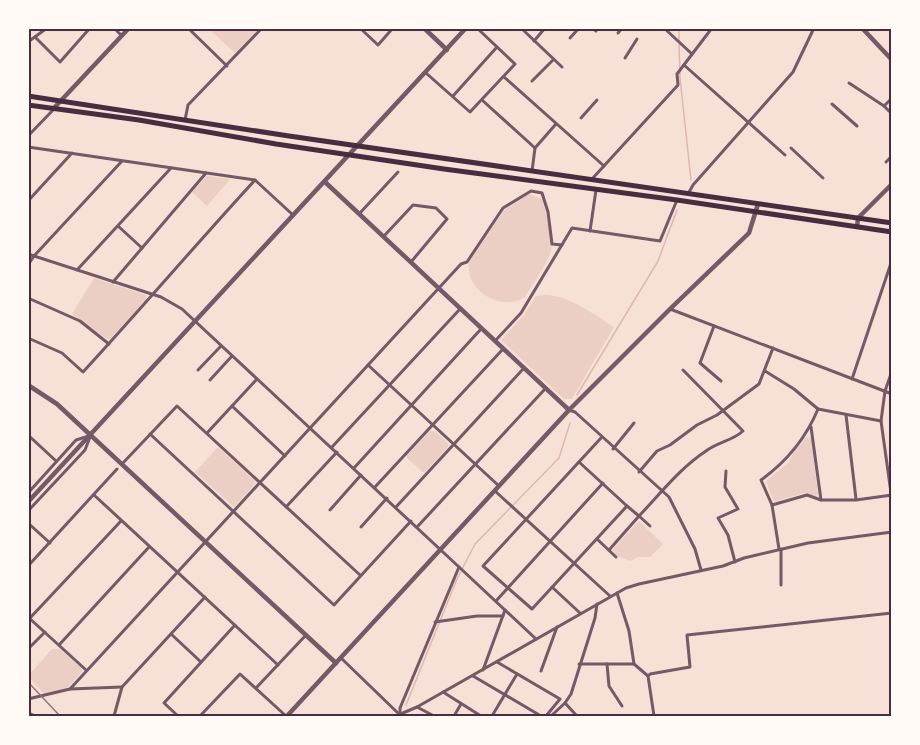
<svg xmlns="http://www.w3.org/2000/svg" width="920" height="745" viewBox="0 0 920 745" font-family="'Archivo Narrow',sans-serif">
<rect width="100%" height="100%" fill="#f7e1d7"/>
<g fill="#ebcfc5">
<polygon points="209,29 258,29 235,53"/>
<polygon points="207,176 230,179 207,206 192,192"/>
<path d="M529,194L542,199C546,214 554,235 551,251C549,261 531,287 525,297C502,313 464,290 469,262L504,210Z"/>
<polygon points="94,278 146,295 147,299 110,339 107,339 72,314"/>
<path d="M547,295C572,297 593,314 614,327L572,399H564L501,340L524,315L536,296Z"/>
<polygon points="430,431 435,431 448,443 448,447 425,472 423,472 407,458 407,455"/>
<polygon points="806,437 811,438 818,494 816,496 805,493 776,501 773,500 766,481 788,463 793,453"/>
<polygon points="218,447 255,481 254,485 234,507 195,472"/>
<polygon points="639,521 663,544 650,557 638,557 630,561 619,557 612,550"/>
<polygon points="52,649 60,649 82,669 82,672 66,689 44,694 28,676"/>
</g>
<g fill="none" stroke-linecap="round" stroke-linejoin="round">
<g stroke="#dcb8b0" stroke-width="1.5">
<polyline points="679,40 679,28"/>
<polyline points="679,44 680,78 691,180"/>
<polyline points="577,395 658,261 677,210"/>
<polyline points="406,705 457,579 475,544 559,458 570,423"/>
</g>
<g stroke="#755966" stroke-width="3">
<polyline points="114,28 122,36"/>
<polyline points="188,28 227,66"/>
<polyline points="360,28 378,45 393,28"/>
<polyline points="521,28 562,67"/>
<polyline points="592,28 596,31"/>
<polyline points="664,28 692,54"/>
<polyline points="618,33 622,28"/>
<polyline points="35,37 60,62 90,28"/>
<polyline points="570,38 579,28"/>
<polyline points="534,41 545,28"/>
<polyline points="28,42 47,28"/>
<polyline points="625,58 637,39"/>
<polyline points="684,65 785,155"/>
<polyline points="426,73 470,112 515,64 477,28"/>
<polyline points="504,77 604,166"/>
<polyline points="532,81 553,60"/>
<polyline points="849,83 884,106 892,114"/>
<polyline points="453,96 497,47"/>
<polyline points="482,100 535,148"/>
<polyline points="832,104 857,126"/>
<polyline points="884,106 892,98"/>
<polyline points="581,118 597,100"/>
<polyline points="185,120 188,105 262,28"/>
<polyline points="28,136 54,109"/>
<polyline points="28,147 255,180 293,215"/>
<polyline points="791,148 823,178"/>
<polyline points="886,162 892,156"/>
<polyline points="532,171 535,148 556,124"/>
<polyline points="592,179 678,85 677,74 712,28"/>
<polyline points="688,194 693,185 793,72 814,28"/>
<polyline points="28,201 72,153"/>
<polyline points="359,214 398,172"/>
<polyline points="118,226 142,248"/>
<polyline points="590,231 596,190"/>
<polyline points="384,236 413,205 436,208 447,219 411,262"/>
<polyline points="28,254 161,297 182,309 459,567 400,708 400,715"/>
<polyline points="28,265 34,256 122,161"/>
<polyline points="77,270 171,168"/>
<polyline points="113,282 206,173"/>
<polyline points="28,298 80,321 109,344"/>
<polyline points="670,309 892,394"/>
<polyline points="714,326 700,363 721,381"/>
<path d="M28,338L62,353L83,372C141,309 197,243 255,180"/>
<polyline points="495,341 521,313 572,228 660,241 677,200"/>
<polyline points="368,365 499,486"/>
<polyline points="198,370 221,346"/>
<polyline points="765,371 794,389 818,409 881,421"/>
<polyline points="892,371 885,391 881,421 892,500"/>
<polyline points="852,379 892,260"/>
<polyline points="210,380 232,356"/>
<polyline points="232,406 285,456"/>
<polyline points="569,410 575,412 669,497 695,549 701,570"/>
<polyline points="846,415 856,499"/>
<polyline points="811,427 821,500"/>
<polyline points="207,433 257,379"/>
<polyline points="150,434 334,605 411,521"/>
<polyline points="28,435 55,460"/>
<path d="M601,438L483,566L532,609L627,506L639,516C660,494 680,468 706,451C718,442 732,441 743,431L683,370"/>
<polyline points="332,447 460,309"/>
<polyline points="613,449 634,423"/>
<polyline points="579,462 627,506"/>
<polyline points="122,464 177,406 360,575"/>
<polyline points="354,468 481,329"/>
<polyline points="726,471 725,487 738,509 718,518 728,535 735,562"/>
<polyline points="639,472 657,451 670,445 697,425 717,415 759,384 773,348"/>
<polyline points="375,487 503,349"/>
<polyline points="495,491 610,596"/>
<polyline points="28,493 76,440 89,436"/>
<polyline points="94,495 278,665"/>
<polyline points="772,505 807,495 821,500 856,500 892,495"/>
<polyline points="286,507 337,452"/>
<polyline points="396,507 524,368"/>
<polyline points="330,510 361,475"/>
<polyline points="28,511 85,450 90,437"/>
<polyline points="28,523 50,543"/>
<polyline points="418,526 545,389"/>
<polyline points="361,527 387,498"/>
<polyline points="597,539 616,557"/>
<path d="M779,549L772,505L761,480C786,462 806,438 818,409"/>
<polyline points="609,550 639,516 650,526"/>
<polyline points="28,566 117,469"/>
<polyline points="459,567 536,639"/>
<polyline points="781,585 781,549"/>
<polyline points="552,587 580,613"/>
<polyline points="617,593 629,631 634,664 648,676 654,716"/>
<polyline points="496,601 603,483"/>
<polyline points="28,617 86,670"/>
<polyline points="30,618 121,521"/>
<polyline points="435,622 477,616 503,616"/>
<polyline points="171,634 201,662"/>
<polyline points="59,645 149,547"/>
<polyline points="28,649 45,632"/>
<polyline points="341,658 400,715"/>
<polyline points="497,662 560,699 546,716"/>
<polyline points="579,664 634,664"/>
<polyline points="607,664 609,686 622,706"/>
<polyline points="483,670 505,610"/>
<polyline points="541,671 557,627"/>
<polyline points="473,676 541,716"/>
<polyline points="648,676 650,674 690,667 687,635 892,613"/>
<polyline points="122,687 70,689 461,264 467,262 503,208 531,191 542,193 548,212 552,244 562,245"/>
<polyline points="256,688 306,635"/>
<polyline points="443,692 481,716"/>
<polyline points="28,699 70,689"/>
<polyline points="565,703 577,716"/>
<polyline points="417,707 434,716"/>
<polyline points="28,713 35,716"/>
<polyline points="114,716 122,687 205,597"/>
<polyline points="178,716 164,703 235,625"/>
<polyline points="200,716 240,674 286,716"/>
<polyline points="396,716 417,707 626,588 639,584 723,566 744,558 808,543 892,532"/>
<polyline points="454,716 461,704"/>
<polyline points="492,716 517,674"/>
<polyline points="551,716 565,703 571,694 595,618 597,604"/>
</g>
<g stroke="#755966" stroke-width="4.5">
<polyline points="424,28 447,50"/>
<polyline points="862,28 892,60"/>
<polyline points="54,108 129,28"/>
<polyline points="325,182 569,410"/>
<polyline points="857,227 858,218 892,184"/>
<polyline points="28,385 57,404 336,663"/>
<polyline points="28,502 466,28"/>
<polyline points="287,716 569,410 670,309 749,233 758,204"/>
</g>
<g stroke="#4a2c40" stroke-width="5">
<polyline points="28,96 289,136 892,223"/>
<polyline points="28,105 139,120 276,144 444,169 677,200 892,232"/>
</g>
<polyline stroke="#8f747c" stroke-width="1.5" points="28,682 60,716"/>
</g>
<rect width="920" height="745" fill="none" stroke="#fffaf5" stroke-width="60"/>
<rect x="30" y="30" width="860" height="685" fill="none" stroke="#4a2c40" stroke-width="2"/>
</svg>
